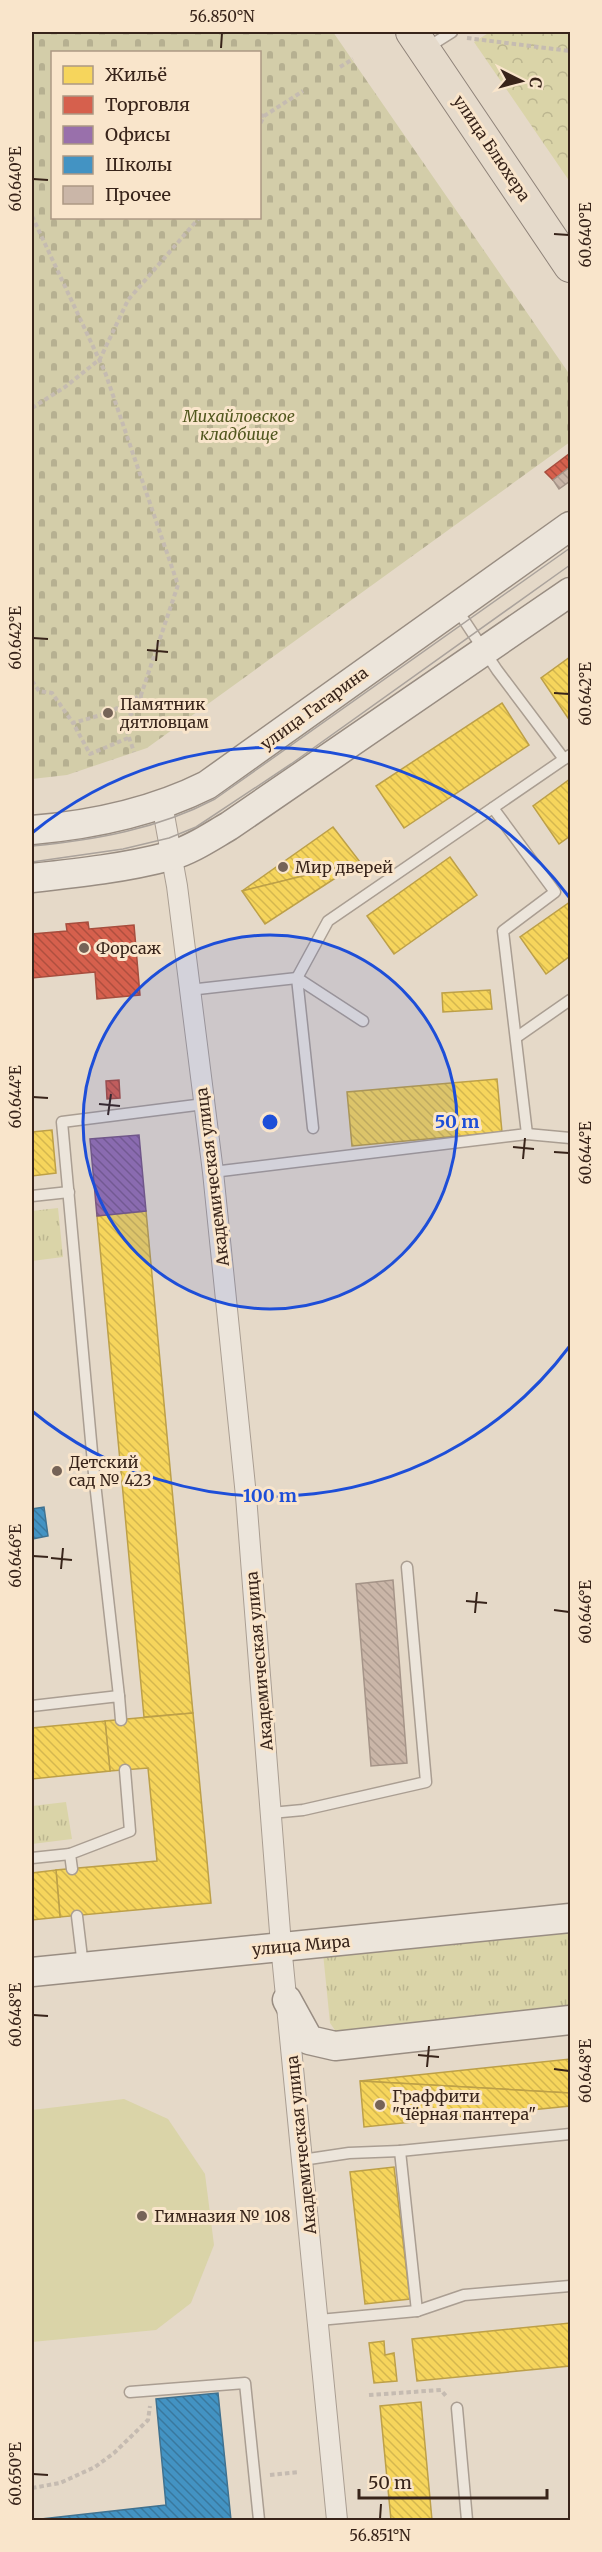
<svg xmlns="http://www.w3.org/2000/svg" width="602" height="2552" viewBox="0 0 602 2552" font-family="Merriweather,serif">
<defs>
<pattern id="grass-tufts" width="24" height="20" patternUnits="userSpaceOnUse" patternTransform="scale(1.5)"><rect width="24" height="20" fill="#dad4a8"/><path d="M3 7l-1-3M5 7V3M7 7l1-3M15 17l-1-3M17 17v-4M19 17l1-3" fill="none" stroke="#bcb690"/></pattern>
<pattern id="forest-crowns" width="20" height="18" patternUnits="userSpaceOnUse" patternTransform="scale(1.5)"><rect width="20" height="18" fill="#dad4a8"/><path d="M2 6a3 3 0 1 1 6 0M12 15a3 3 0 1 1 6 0" fill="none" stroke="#bcb690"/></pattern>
<pattern id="cemetery-stones" width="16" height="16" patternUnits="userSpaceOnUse" patternTransform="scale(1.5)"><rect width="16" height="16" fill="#d3cda9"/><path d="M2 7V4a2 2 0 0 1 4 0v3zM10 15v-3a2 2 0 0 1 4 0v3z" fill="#b6b091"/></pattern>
<pattern id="homes-back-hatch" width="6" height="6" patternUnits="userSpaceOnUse" patternTransform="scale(1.5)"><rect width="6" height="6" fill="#f6d55c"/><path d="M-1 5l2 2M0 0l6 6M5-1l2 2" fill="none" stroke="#d4b74f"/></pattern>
<pattern id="shops-back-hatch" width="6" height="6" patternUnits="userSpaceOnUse" patternTransform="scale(1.5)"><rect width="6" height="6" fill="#d6604d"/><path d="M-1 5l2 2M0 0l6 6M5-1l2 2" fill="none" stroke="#af4f3f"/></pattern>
<pattern id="offices-back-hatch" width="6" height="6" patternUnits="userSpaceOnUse" patternTransform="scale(1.5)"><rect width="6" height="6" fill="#9970ab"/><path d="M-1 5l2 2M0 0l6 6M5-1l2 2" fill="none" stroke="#7e5c8a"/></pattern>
<pattern id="schools-back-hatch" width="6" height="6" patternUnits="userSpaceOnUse" patternTransform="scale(1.5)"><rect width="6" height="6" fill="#4393c3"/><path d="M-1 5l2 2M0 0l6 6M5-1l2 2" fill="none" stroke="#39789e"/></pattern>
<pattern id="building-back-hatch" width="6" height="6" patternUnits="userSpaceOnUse" patternTransform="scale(1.5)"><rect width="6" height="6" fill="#cab6a8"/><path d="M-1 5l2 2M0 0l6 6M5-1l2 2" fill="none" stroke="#ae9c90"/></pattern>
</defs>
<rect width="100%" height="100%" fill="#e5d9c8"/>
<g fill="url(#grass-tufts)">
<polygon points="58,1208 63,1257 32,1261 32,1211"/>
<polygon points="66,1802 72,1839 32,1844 32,1806"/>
<polygon points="570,1918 570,2020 345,2045 330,2023 322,1943"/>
</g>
<polygon fill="url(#forest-crowns)" points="490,32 570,32 570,182 474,42"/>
<path fill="url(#cemetery-stones)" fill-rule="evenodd" d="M32,32H333L570,375V442L147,748L67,775L32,779ZM52,52H260V218H52Z"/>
<polygon fill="#dad4a8" points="124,2099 168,2119 205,2174 214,2245 191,2303 156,2330 32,2342 32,2110"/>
<g fill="url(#homes-back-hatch)" stroke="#bda048" stroke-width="1.5">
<polygon points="570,657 570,721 541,678"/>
<polygon points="502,703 529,745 404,828 376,786"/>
<polygon points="570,779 570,836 559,844 533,806"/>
<polygon points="333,827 360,862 242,891"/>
<polygon points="450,857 477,895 394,954 367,916"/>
<polygon points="360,862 265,924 242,891"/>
<polygon points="570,902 570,956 546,974 520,937"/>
<polygon points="490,990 492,1009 443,1012 442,993"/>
<polygon points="497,1079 502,1132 352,1146 347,1092"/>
<polygon points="52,1130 56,1173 32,1176 32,1132"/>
<polygon points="146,1211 193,1713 144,1717 97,1216"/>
<polygon points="193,1713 211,1903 60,1917 56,1870 157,1861 148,1768 110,1771 105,1721"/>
<polygon points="105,1721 110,1771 32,1779 32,1728"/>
<polygon points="56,1870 60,1917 32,1920 32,1873"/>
<polygon points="570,2059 570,2093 360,2081"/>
<polygon points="360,2081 570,2093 570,2106 364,2127"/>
<polygon points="394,2167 410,2299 365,2304 350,2172"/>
<polygon points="570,2323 570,2366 417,2381 412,2339"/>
<polygon points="384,2341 385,2355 394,2353 397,2381 374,2383 369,2343"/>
<polygon points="421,2402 432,2520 391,2520 380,2406"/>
</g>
<g fill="url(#shops-back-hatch)" stroke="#a74e3e" stroke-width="1.5">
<polygon points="569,454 570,467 553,480 545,472"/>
<polygon points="88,922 89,929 134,925 140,995 97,999 95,972 32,978 32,934 67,931 66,924"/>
<polygon points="119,1080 120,1098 107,1099 106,1081"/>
</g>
<polygon fill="url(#offices-back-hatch)" stroke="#7c5980" stroke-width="1.5" points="139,1135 146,1211 97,1216 90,1139"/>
<g fill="url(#schools-back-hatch)" stroke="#407290" stroke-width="1.5">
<polygon points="44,1507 48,1536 32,1539 32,1509"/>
<polygon points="218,2393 231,2520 32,2520 166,2505 156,2399"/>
</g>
<g fill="url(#building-back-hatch)" stroke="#a59488" stroke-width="1.5">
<polygon points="570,467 570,481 559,489 553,480"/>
<polygon points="393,1580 407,1763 371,1766 356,1584"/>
</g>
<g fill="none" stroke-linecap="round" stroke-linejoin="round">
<g stroke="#aa9e92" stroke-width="13">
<g id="lane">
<polyline points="425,49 452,32"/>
<polyline points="456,608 497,670 564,759"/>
<polyline points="189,990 297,978 363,1021"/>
<polyline points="517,1037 570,1000"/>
<polyline points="313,1128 297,978 328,921 570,755"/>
<polyline points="527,1134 570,1138"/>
<polyline points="213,1172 527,1134 503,931 555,892 493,808"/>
<polyline points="32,1196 69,1192"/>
<polyline points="119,1696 94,1474 62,1122 204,1104"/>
<polyline points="32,1706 119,1696 121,1720"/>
<polyline points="271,1813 303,1810 426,1782 407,1567"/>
<polyline points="32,1858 70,1854"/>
<polyline points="72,1869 70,1854 130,1831 125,1770"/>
<polyline points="77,1916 83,1966"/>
<polyline points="400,2151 570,2134"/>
<polyline points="302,2160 349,2153 400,2151 417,2311"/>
<polyline points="319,2320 417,2311 464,2295 570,2286"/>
<polyline points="130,2392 245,2383 259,2520"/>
<polyline points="457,2408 467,2520"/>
</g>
</g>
<g stroke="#aa9e92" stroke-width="22">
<polyline id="street" points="162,804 177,886 213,1172 246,1496 281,1945 337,2520"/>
</g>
<g stroke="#998d82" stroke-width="31">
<g id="secondary">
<path d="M32,830C91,825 153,812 207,785L570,526"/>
<path d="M32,878C78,873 125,868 170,856C191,850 210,837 229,826L570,592"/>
<polyline points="32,1972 570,1918"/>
<polyline points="287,2000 309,2040 335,2046 570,2020"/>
</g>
</g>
<g stroke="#8f8379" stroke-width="34">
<polyline id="primary" points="412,32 570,266"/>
</g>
<g stroke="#c5bbb1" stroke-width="4" stroke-dasharray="4.5 3" stroke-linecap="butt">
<polyline points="467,38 570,51"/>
<polyline points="340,67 353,59"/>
<polyline points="260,115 264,116 260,124"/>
<polyline points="264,116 303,91"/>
<polyline points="32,216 105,372 178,585 141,695"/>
<polyline points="32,408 65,387 100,359 128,300 199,218"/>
<polyline points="32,681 39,691 52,693 73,723"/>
<polyline points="128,738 90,754 73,723 108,713 141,695 140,708 123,720 134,752"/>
<polyline points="369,2395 441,2390 446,2396"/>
<polyline points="270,2475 299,2472"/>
<polyline points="32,2488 60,2483 95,2467 114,2453 148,2420 150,2406"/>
</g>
<use href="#lane" stroke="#ece5db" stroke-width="10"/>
<use href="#street" stroke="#ece5db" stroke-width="20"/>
<use href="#secondary" stroke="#ece5db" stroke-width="28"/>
<use href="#primary" stroke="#e5dacb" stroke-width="32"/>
<g stroke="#aba39c" stroke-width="1.5">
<path d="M32,846C95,840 158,829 215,799L570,548"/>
<polyline points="32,862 123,849 169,838 196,827 291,764 570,565"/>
</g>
</g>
<path fill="none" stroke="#38241a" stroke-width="2" d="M221,48L222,33M33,179L48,180M554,234L569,235M33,638L48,639M147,650L168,652M156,661L158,640M554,693L569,694M33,1097L48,1098M99,1104L120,1106M108,1115L111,1094M513,1147L534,1149M554,1152L569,1153M523,1159L525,1138M33,1556L48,1557M51,1558L72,1560M61,1569L63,1548M466,1601L487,1603M554,1610L569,1612M475,1613L477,1592M33,2015L48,2016M418,2055L439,2057M427,2067L429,2046M554,2069L569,2071M33,2474L48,2475M380,2519L381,2504"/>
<circle cx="270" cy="1122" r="187" fill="#1d4ed8" fill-opacity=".12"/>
<g fill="none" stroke="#1d4ed8" stroke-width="3">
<circle cx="270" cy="1122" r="187"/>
<path d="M569 1347A374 374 0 0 1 32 1411M32 833A374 374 0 0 1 569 897"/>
</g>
<g fill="#756357" stroke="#f9e5cb" stroke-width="2">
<circle cx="108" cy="713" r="6"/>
<circle cx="283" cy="867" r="6"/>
<circle cx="84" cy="948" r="6"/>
<circle cx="57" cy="1471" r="6"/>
<circle cx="380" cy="2105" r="6"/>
<circle cx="142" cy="2216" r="6"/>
</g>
<g text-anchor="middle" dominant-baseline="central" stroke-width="6" stroke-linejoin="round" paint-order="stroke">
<g font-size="16" fill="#38241a" stroke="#f9e5cb">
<text transform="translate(492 148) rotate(56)">улица Блюхера</text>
<text transform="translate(314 708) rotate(-36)">улица Гагарина</text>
<text transform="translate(212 1177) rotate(-97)">Академическая улица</text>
<text transform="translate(259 1661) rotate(-95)">Академическая улица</text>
<text transform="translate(301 1945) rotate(-5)">улица Мира</text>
<text transform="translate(301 2145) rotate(-96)">Академическая улица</text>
</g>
<g font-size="16" font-style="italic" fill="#51571e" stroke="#f9e5cb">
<text x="239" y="416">Михайловское<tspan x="239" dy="18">кладбище</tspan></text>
</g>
<g font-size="16" fill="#38241a" stroke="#f9e5cb" text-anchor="start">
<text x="120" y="704">Памятник<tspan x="120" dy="18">дятловцам</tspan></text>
<text x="295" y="867">Мир дверей</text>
<text x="96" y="948">Форсаж</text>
<text x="69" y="1462">Детский<tspan x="69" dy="18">сад № 423</tspan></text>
<text x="392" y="2096">Граффити<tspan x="392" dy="18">"Чёрная пантера"</tspan></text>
<text x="154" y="2216">Гимназия № 108</text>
</g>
</g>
<circle cx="270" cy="1122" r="9" fill="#1d4ed8" stroke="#f9e5cb" stroke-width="3"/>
<g font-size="18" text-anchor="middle" font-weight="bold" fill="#1d4ed8" stroke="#f9e5cb" stroke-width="6" stroke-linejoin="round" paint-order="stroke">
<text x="457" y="1128">50 m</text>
<text x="270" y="1502">100 m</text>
</g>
<rect width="602" height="2552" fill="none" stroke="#f9e5cb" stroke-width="66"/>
<rect x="51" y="51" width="210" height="168" fill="#f9e5cb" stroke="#ac9884" stroke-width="1.5"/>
<rect x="63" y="66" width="30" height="18" fill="#f6d55c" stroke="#ac9884" stroke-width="1.5"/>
<text x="105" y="81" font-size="18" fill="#38241a">Жильё</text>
<rect x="63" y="96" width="30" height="18" fill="#d6604d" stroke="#ac9884" stroke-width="1.5"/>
<text x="105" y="111" font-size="18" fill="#38241a">Торговля</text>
<rect x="63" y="126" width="30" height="18" fill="#9970ab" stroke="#ac9884" stroke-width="1.5"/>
<text x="105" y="141" font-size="18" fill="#38241a">Офисы</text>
<rect x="63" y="156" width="30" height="18" fill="#4393c3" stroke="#ac9884" stroke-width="1.5"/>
<text x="105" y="171" font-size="18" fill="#38241a">Школы</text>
<rect x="63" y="186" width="30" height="18" fill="#cab6a8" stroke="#ac9884" stroke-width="1.5"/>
<text x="105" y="201" font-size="18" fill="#38241a">Прочее</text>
<g transform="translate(521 81) rotate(96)" stroke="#f9e5cb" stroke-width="4.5" paint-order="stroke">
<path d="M0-4.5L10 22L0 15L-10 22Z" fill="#38241a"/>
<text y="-9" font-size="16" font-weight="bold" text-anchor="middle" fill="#38241a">С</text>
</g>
<path d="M359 2489v9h188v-9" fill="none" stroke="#38241a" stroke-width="3"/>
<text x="368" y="2489" font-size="18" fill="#38241a" stroke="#f9e5cb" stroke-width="4.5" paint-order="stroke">50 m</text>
<rect x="33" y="33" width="536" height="2486" fill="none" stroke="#38241a" stroke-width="2"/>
<g font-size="15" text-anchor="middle" fill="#38241a">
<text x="222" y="22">56.850°N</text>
<text transform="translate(16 179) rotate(-90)" y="5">60.640°E</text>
<text transform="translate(586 235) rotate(-90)" y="5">60.640°E</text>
<text transform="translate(16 638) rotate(-90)" y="5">60.642°E</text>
<text transform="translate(586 694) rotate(-90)" y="5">60.642°E</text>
<text transform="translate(16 1097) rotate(-90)" y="5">60.644°E</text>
<text transform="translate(586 1153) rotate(-90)" y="5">60.644°E</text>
<text transform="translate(16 1556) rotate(-90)" y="5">60.646°E</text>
<text transform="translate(586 1612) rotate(-90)" y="5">60.646°E</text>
<text transform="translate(16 2015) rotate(-90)" y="5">60.648°E</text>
<text transform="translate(586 2071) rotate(-90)" y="5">60.648°E</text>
<text transform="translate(16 2474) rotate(-90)" y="5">60.650°E</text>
<text x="380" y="2541">56.851°N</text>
</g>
</svg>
